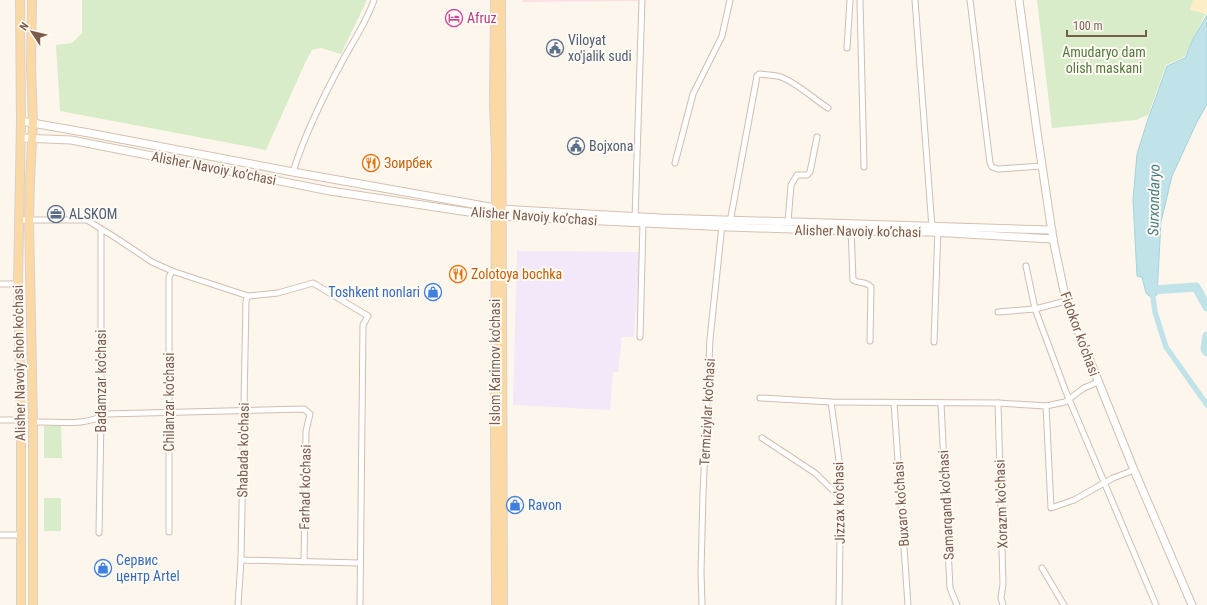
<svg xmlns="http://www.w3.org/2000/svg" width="1207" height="605" viewBox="0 0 1207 605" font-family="'Roboto Condensed',sans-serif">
<rect width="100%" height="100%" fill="#fdf6ec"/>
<polygon fill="#f3e8fa" points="517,251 640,252 634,337 622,337 618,372 613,372 610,410 513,405"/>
<polygon fill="#fbdfe3" points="522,0 638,0 638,1 522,2"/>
<g fill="#d8ecc9">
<polygon points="82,0 367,0 341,54 321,48 312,50 306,61 266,150 60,111 56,45 72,43 82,33"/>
<polygon points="1037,0 1207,0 1207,11 1184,57 1166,65 1148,115 1136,120 1052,128"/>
<polygon points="61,425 62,458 44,458 44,426"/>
<rect x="44" y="498" width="17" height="33"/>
</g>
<polygon fill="#fcefc7" points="1193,0 1207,0 1207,14 1190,10"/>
<polygon fill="#bfe3e8" stroke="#a5d3da" points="1207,15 1207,104 1196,124 1172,176 1161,222 1157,295 1149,296 1146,293 1142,277 1137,276 1133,200 1137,154 1148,119 1167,66 1185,58 1192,41"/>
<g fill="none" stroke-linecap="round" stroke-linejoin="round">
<polyline stroke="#bfe3e8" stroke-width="5.5" points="1152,290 1155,312 1166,347 1207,405"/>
<g stroke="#bfe3e8" stroke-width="9">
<polyline points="1153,284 1152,290 1196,287 1207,307"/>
<polyline points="1207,336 1205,349 1207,352"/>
</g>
<g stroke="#d1beb0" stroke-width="7">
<g id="minor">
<polyline points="860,0 864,167"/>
<polyline points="915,0 932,228"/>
<polyline points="970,0 990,163 992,167 998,169 1042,166"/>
<polyline points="847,48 850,0"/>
<polyline points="675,163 693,94 722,36 730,0"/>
<path d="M293,172C305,133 324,95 343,60C354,40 367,21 374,0"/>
<polyline points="635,219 642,0"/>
<polyline points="18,220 87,220 116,238 152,262 172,271 248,296 278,293 313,283 368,316 363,325 360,605"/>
<path d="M730,222L757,76L759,74C766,75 775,75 781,77C799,84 812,98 828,108"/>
<polyline points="788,222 791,185 797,175 807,175 810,172 817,137"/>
<path d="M851,228L853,280C859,284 866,281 871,287L870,341"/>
<polyline points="0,284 18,284"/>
<polyline points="1066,301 1035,309 1066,392 1156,605"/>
<polyline points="998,312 1035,309 1026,266"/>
<polyline points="640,337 643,223"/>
<polyline points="934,342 938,229"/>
<polyline points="760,398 831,402 998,403 1046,406 1051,508 1074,500 1113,478 1134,470"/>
<polyline points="831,402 841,475 839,605"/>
<polyline points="894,403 908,605"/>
<polyline points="941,403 950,588 957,605"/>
<polyline points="998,403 1003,584 1001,598 1003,605"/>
<polyline points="1046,406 1065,402 1084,388 1098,382"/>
<polyline points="0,420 21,420"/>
<path d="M33,422C58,421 84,427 106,414L304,409L310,414L306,431L304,562"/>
<polyline points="762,438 815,473 841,498"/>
<polyline points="169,532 169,277 172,271"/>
<polyline points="99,533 101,417 101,229"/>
<polyline points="0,535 21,535"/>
<polyline points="241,560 360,563"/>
<polyline points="1042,568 1064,605"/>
<polyline points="238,605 241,560 246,301 248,296"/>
<polyline points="702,605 701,572 703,493 710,339 722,225"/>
</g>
</g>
<g stroke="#d1beb0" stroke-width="9">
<polyline id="tertiary" points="1019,0 1037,132 1053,239 1066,301 1134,470 1192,605"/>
</g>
<g stroke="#d6c0b0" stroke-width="9">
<g id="secondary">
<polyline points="21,121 89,133 293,172 501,209 660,218 1052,230"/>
<polyline points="21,138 71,140 330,191 495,216 729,227 851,231 931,232 1053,239"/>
</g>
</g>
<g stroke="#dad1cd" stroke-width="10">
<g id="primary">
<polyline points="20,0 21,121 18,284 21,420 21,605"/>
<polyline points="32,0 31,67 33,123 30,179 29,219 33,422 33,605"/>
<polyline points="495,0 494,106 496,153 495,423 496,605"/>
<polyline points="501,0 503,605"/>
</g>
</g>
<use href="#minor" stroke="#fff" stroke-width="5"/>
<use href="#tertiary" stroke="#fff" stroke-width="7"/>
<use href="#secondary" stroke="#fff" stroke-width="7"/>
<use href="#primary" stroke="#fbd9a5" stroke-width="8"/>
</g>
<defs>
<g id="hotel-ring" transform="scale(0.9)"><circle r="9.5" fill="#fffaf3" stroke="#d1479c" stroke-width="1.5"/><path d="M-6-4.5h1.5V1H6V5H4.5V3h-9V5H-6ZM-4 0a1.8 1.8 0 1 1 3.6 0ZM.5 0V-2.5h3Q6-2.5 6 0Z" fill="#d1479c"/></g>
<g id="civic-ring" transform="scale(0.9)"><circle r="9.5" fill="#fffaf3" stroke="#5c6f8a" stroke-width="1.5"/><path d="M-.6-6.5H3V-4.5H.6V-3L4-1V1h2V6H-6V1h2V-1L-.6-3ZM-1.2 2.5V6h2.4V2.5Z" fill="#5c6f8a"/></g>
<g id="restaurant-ring" transform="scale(0.9)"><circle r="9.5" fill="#fffaf3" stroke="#e8710a" stroke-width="1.5"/><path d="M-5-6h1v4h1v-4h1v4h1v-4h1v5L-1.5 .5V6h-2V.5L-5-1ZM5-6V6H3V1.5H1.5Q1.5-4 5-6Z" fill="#e8710a"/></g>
<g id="office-ring" transform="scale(0.9)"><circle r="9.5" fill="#fffaf3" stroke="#5c6f8a" stroke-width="1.5"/><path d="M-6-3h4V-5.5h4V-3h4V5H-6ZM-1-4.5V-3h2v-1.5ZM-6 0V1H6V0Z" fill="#5c6f8a"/></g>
<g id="shop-ring" transform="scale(0.9)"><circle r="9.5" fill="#fffaf3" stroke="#3f7fe0" stroke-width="1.5"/><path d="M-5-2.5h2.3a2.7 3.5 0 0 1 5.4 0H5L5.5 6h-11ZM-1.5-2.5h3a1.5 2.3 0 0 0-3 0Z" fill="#3f7fe0"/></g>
</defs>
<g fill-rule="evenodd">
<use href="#hotel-ring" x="454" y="18"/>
<use href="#civic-ring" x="555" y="48"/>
<use href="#civic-ring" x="576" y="146"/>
<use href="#restaurant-ring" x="371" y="163"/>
<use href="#office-ring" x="56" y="214"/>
<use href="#restaurant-ring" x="458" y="274"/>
<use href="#shop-ring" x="433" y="292"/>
<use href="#shop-ring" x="515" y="505"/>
<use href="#shop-ring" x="103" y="568"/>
</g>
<g text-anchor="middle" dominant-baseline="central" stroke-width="4" stroke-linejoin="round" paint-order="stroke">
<g font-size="14" fill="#b23c85" stroke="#fffaf3" text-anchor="start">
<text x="467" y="18">Afruz</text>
</g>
<g font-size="14" fill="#4e5e75" stroke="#fffaf3" text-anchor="start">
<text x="568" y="40">Viloyat<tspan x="568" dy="16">xo'jalik sudi</tspan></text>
<text x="589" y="146">Bojxona</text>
<text x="69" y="214">ALSKOM</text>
</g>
<g font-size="14" fill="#537a41" stroke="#fffaf3">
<text x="1104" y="52">Amudaryo dam<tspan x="1104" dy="16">olish maskani</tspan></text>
</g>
<g font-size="14" fill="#c56008" stroke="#fffaf3" text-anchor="start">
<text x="384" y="163">Зоирбек</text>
<text x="471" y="274">Zolotoya bochka</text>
</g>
<g font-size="14" fill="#7a5c4d" stroke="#fffaf3">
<text transform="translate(214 168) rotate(11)">Alisher Navoiy ko’chasi</text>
<text transform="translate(534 216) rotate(4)">Alisher Navoiy ko’chasi</text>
<text transform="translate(858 231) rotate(1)">Alisher Navoiy ko’chasi</text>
<text transform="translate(1080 334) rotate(70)">Fidokor ko'chasi</text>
<text transform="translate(495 362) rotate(-90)">Islom Karimov ko'chasi</text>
<text transform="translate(19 363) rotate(-91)">Alisher Navoiy shoh ko'chasi</text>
<text transform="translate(101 381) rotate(-90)">Badamzar ko'chasi</text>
<text transform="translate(169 402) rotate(-90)">Chilanzar ko'chasi</text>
<text transform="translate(707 412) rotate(-87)">Termiziylar ko'chasi</text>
<text transform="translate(243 450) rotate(-89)">Shabada ko'chasi</text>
<text transform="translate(305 487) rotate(-89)">Farhad ko'chasi</text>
<text transform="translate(839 503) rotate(-91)">Jizzax ko'chasi</text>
<text transform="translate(901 504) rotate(-94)">Buxaro ko'chasi</text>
<text transform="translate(1001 504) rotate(-92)">Xorazm ko'chasi</text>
<text transform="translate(946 505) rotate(-93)">Samarqand ko'chasi</text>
</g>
<g font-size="14" fill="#366cbe" stroke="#fffaf3" text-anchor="start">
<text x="420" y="292" text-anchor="end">Toshkent nonlari</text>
<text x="528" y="505">Ravon</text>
<text x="116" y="560">Сервис<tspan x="116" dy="16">центр Artel</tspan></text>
</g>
<g font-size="15" font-style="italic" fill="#437c86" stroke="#fffaf3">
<text transform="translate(1154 200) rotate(-89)">Surxondaryo</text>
</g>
</g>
<g transform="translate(32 32) rotate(305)" stroke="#fffaf3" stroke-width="3" paint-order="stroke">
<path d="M0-3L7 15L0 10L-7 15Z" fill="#7a5c4d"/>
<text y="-6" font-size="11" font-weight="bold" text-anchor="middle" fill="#7a5c4d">N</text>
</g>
<path d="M1067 30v6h79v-6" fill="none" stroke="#7a5c4d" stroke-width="2"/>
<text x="1073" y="30" font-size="12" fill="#7a5c4d" stroke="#fffaf3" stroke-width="3" paint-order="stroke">100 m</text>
</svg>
